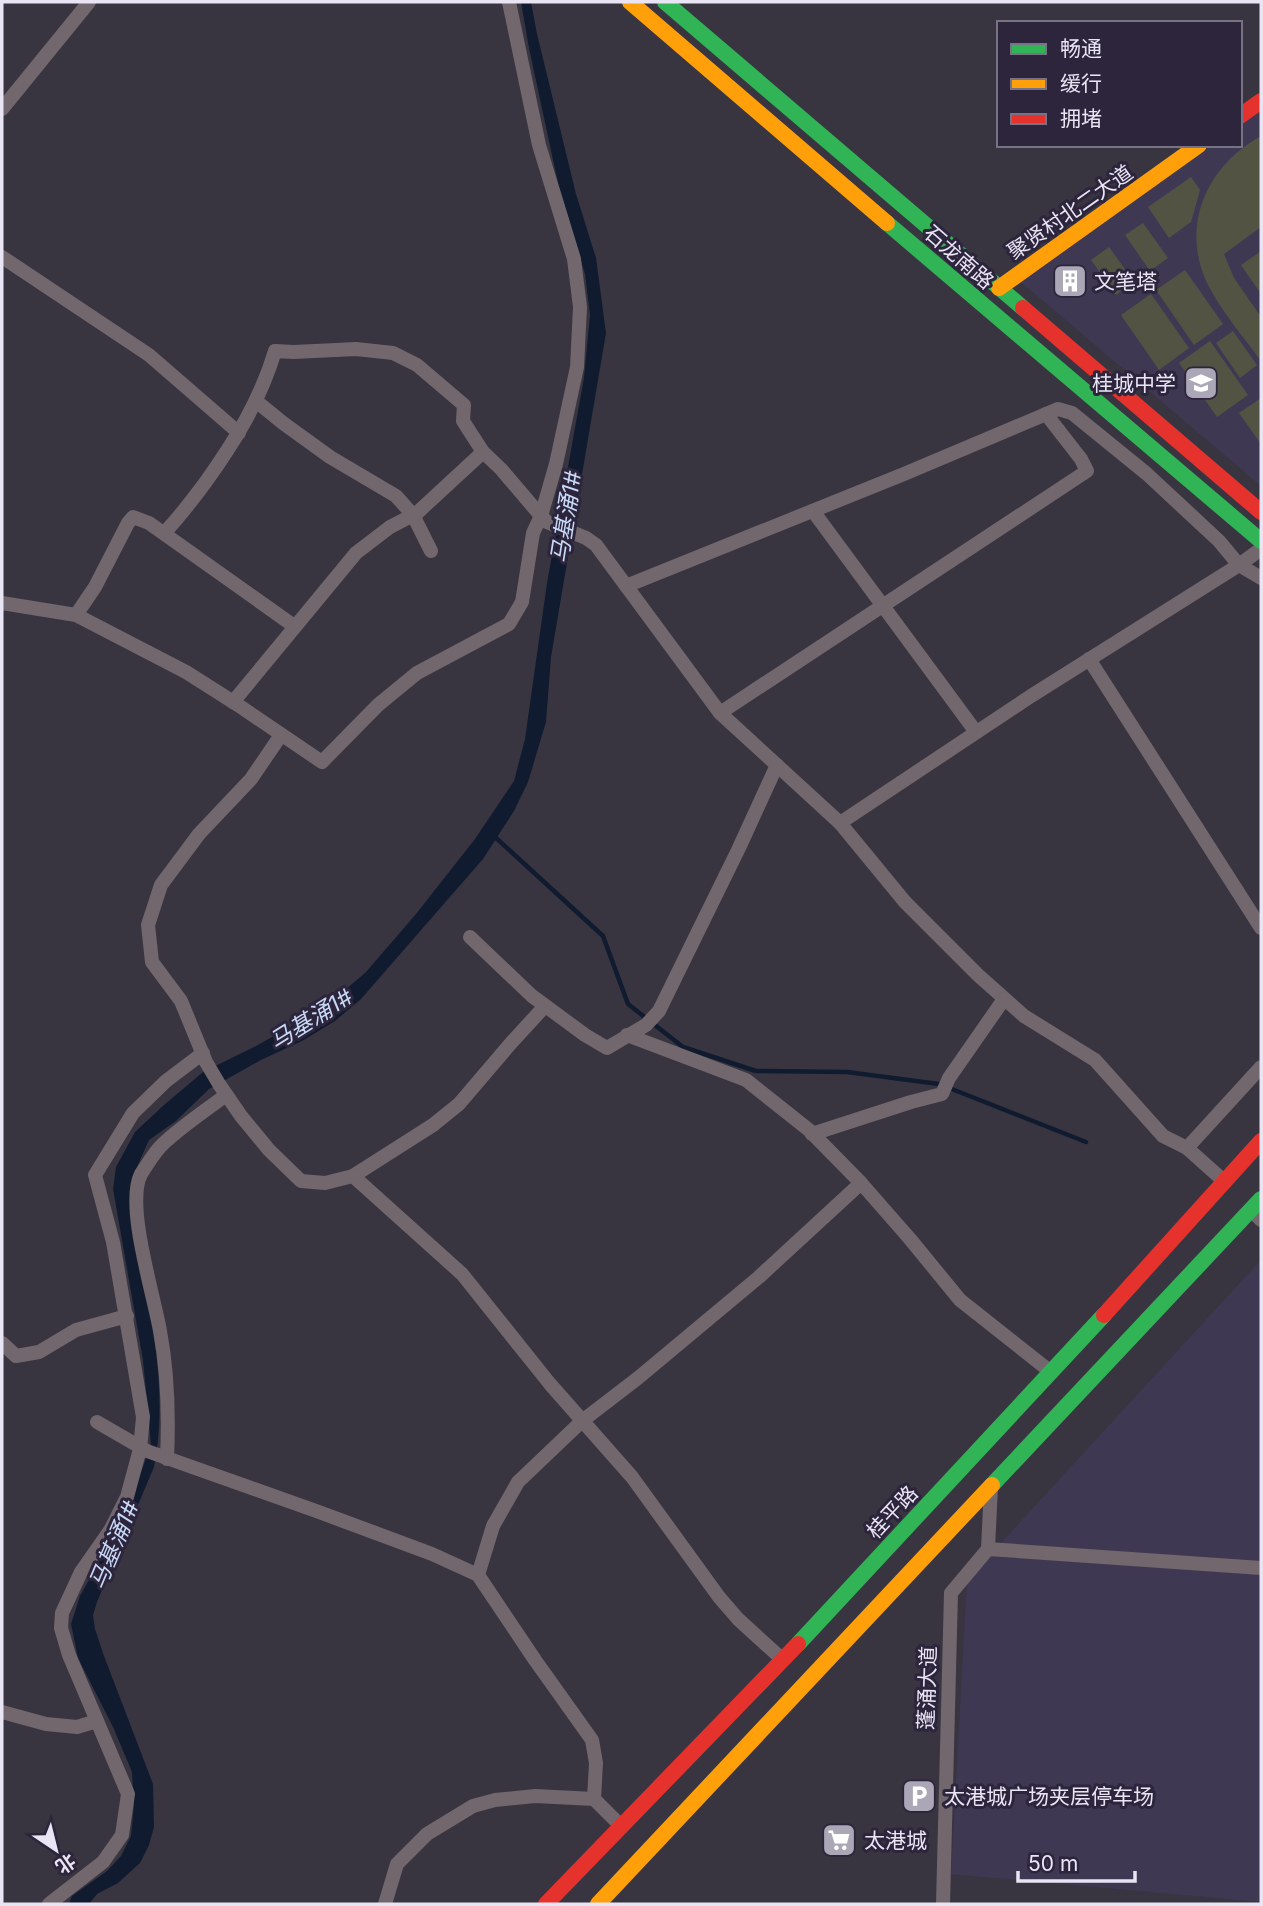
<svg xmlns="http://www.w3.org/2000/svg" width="1263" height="1906" viewBox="0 0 1263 1906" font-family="Inter,'Noto Sans SC',sans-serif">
<rect width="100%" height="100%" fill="#383541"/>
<g fill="#3f3853">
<polygon points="1261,110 1261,486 1020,281 1212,145 1240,145 1240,125"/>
<polygon points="1261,1260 1261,1902 951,1874 967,1580"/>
</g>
<g fill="#535344">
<path d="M1261,136V227L1224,254L1234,278L1261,317V361C1243,336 1216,305 1204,276C1182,219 1210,164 1261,136Z"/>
<polygon points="1191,177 1200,190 1191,222 1169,238 1148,207"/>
<polygon points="1143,223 1168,258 1150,271 1125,235"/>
<polygon points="1109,247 1134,282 1116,295 1091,260"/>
<polygon points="1261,251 1261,294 1241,265"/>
<polygon points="1185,270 1223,324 1194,345 1156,290"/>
<polygon points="1151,294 1189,348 1159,370 1121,315"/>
<polygon points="1233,331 1257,365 1240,378 1216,343"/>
<polygon points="1210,341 1248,395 1217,417 1179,363"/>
<polygon points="1261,398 1261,444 1239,413"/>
</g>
<path fill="#111b30" d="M521,2H531L537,34L576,194L596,258L606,333L551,657L546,722L528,782L514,811L483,859L361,999L335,1021L302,1041L261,1060L209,1089L176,1121L149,1140L132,1178L130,1203C145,1287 171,1383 154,1467L97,1602L93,1615L95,1629L104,1656L153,1784L154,1827L149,1845L140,1863L118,1883L97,1894L89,1904H69L72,1896L107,1871L121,1856L131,1836L134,1806L132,1772L113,1727L78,1658L71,1624L80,1596L126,1513L151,1445L143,1360L113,1189L116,1167L135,1132L164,1105L203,1072L256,1046L324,1008L366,972L416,914L475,839L514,781L525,739L547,583L584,378L590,315L585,274L558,183L529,48Z"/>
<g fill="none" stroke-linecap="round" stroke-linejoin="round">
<polyline stroke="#111b30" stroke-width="4.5" points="494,836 603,936 628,1004 683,1047 756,1071 847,1072 939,1084 1086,1142"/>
<g stroke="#71676c" stroke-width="14">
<polyline points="2,109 89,2"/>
<polyline points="2,257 149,355 239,433"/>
<polyline points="256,401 283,423 330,457 396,496 413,515 431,551"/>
<polyline points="813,511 976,732"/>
<path d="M164,533C179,518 192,500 205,483C235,441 260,401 275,351L294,352L356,349L393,353L417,365L464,405L463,421L483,452L501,469L541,516L547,522L586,538L596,545L720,713L840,823L905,902L978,975L1024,1016L1095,1060L1163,1136L1187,1148L1225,1182"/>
<polyline points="626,586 904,474 1058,409 1072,413 1147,474 1219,541 1239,565 1261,578"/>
<polyline points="2,603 76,615 186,672 238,705 322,762 378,705 417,673 509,624 522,602 533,533 541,516 556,464 577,367 580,307 574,259 539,145 509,2"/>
<polyline points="76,615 95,587 128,523 133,517 149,523 294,626"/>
<polyline points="1089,659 1261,928"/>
<polyline points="233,702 356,553 390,527 417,513 483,452"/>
<polyline points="720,713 1087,471 1081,459 1046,414"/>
<polyline points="281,735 251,779 199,834 161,885 148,925 152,962 181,1001 206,1062 219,1084 241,1116 269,1150 301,1181 325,1183 353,1176 433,1125 459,1104 511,1043 545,1006"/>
<polyline points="840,823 1031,696 1239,565 1261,549"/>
<polyline points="470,937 532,996 585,1035 607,1048 646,1025 659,1011 739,848 777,765"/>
<polyline points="627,1035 746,1080 809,1130 861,1183 910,1239 960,1300 1051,1372"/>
<polyline points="812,1134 911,1102 942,1094 949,1078 1004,999"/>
<polyline points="1187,1148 1261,1067"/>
<polyline points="353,1176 462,1274 550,1384 632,1477 719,1597 738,1619 783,1660"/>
<polyline points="1251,1210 1261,1220"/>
<polyline points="2,1343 16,1356 39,1352 76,1330 127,1316"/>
<polyline points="97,1422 147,1451 319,1512 432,1554 478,1575 535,1660 592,1740 596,1763 594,1799 622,1827"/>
<path d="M167,1459C169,1416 168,1374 160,1331C154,1295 125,1205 141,1174C147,1165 155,1151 163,1144C182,1126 205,1111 226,1095"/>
<polyline points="988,1549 1261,1568"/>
<polyline points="478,1575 493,1526 518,1482 582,1421 638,1378 759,1277 861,1183"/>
<polyline points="2,1712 46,1724 77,1727 97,1721"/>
<polyline points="49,1904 103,1862 122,1835 128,1794 69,1655 61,1628 62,1613 81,1572 111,1529 127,1497 140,1449 143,1417 113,1242 95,1175 133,1113 166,1081 203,1053"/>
<polyline points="385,1904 397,1864 427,1834 473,1806 495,1800 535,1796 594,1799"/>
<polyline points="943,1904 951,1593 988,1549 991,1486"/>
</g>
<g stroke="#30b455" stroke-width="16">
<polyline points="665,2 1023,308"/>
<polyline points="887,223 1261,541"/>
<polyline points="992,1485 1261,1199"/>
<polyline points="798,1644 1104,1315"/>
</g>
<g stroke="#ff9f0a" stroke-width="16">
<polyline points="630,2 887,223"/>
<polyline points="999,288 1199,145"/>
<polyline points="598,1904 992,1485"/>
</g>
<g stroke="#e5322d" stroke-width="16">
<polyline points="1240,116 1261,101"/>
<polyline points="1023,308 1261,512"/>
<polyline points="1104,1315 1261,1141"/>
<polyline points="546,1904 798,1644"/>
</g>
</g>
<defs>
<g id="building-square" transform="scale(1.75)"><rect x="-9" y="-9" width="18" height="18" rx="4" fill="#aba7b6" stroke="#2c253c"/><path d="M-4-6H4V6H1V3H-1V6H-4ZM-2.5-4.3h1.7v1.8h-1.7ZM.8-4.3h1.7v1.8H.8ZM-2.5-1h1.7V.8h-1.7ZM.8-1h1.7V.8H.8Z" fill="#fff"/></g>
<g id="school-square" transform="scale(1.75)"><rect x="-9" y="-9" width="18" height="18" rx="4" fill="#aba7b6" stroke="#2c253c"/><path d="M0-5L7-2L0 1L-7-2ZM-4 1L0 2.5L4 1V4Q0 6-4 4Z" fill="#fff"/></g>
<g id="parking-square" transform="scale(1.75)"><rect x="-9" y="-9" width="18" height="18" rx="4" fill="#aba7b6" stroke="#2c253c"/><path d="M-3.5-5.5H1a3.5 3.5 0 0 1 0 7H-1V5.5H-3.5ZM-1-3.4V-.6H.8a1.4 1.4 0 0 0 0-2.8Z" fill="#fff"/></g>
<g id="supermarket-square" transform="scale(1.75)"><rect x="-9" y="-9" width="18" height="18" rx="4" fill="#aba7b6" stroke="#2c253c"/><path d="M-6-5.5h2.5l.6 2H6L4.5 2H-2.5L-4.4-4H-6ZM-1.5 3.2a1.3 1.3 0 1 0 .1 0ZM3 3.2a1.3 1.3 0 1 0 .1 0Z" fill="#fff"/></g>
</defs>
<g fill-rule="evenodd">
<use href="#building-square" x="1070" y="281"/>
<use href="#school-square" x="1201" y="383"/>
<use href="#parking-square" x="919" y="1796"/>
<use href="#supermarket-square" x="839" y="1840"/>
</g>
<g text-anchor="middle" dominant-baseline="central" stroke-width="6" stroke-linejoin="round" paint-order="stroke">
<g font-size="21" fill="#e9e5f5" stroke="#2c253c">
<text transform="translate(1070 212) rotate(-35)">聚贤村北二大道</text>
<text transform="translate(959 257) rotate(41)">石龙南路</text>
<text transform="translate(892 1512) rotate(-47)">桂平路</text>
<text transform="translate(927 1688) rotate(-88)">蓬涌大道</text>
</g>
<g font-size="21" fill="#e9e5f5" stroke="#2c253c" text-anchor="start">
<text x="1094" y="281">文笔塔</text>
<text x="1176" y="383" text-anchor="end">桂城中学</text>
<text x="944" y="1796">太港城广场夹层停车场</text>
<text x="864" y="1840">太港城</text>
</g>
<g font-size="23" font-style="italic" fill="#c8d8f7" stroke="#2c253c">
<text transform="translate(566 517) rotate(-81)">马基涌1#</text>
<text transform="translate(311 1019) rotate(-32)">马基涌1#</text>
<text transform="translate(114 1545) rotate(-67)">马基涌1#</text>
</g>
</g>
<rect width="1263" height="1906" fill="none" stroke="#e9e5f5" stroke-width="7"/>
<rect x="997" y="21" width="245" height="126" fill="#2c253c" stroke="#787286" stroke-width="2"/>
<rect x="1011" y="44" width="35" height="10" fill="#30b455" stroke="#787286" stroke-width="2"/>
<text x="1060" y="56" font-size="21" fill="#e9e5f5">畅通</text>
<rect x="1011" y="79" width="35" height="10" fill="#ff9f0a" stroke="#787286" stroke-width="2"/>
<text x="1060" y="91" font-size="21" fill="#e9e5f5">缓行</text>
<rect x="1011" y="114" width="35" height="10" fill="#e5322d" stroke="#787286" stroke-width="2"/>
<text x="1060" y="126" font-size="21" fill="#e9e5f5">拥堵</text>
<g transform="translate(56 1850) rotate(145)" stroke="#2c253c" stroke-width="5" paint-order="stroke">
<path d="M0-5L12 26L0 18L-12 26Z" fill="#e9e5f5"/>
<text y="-10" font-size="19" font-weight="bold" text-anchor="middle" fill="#e9e5f5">北</text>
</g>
<path d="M1018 1871v10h117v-10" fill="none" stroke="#e9e5f5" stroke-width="3.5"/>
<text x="1028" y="1871" font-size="21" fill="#e9e5f5" stroke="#2c253c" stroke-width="5" paint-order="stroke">50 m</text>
</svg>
